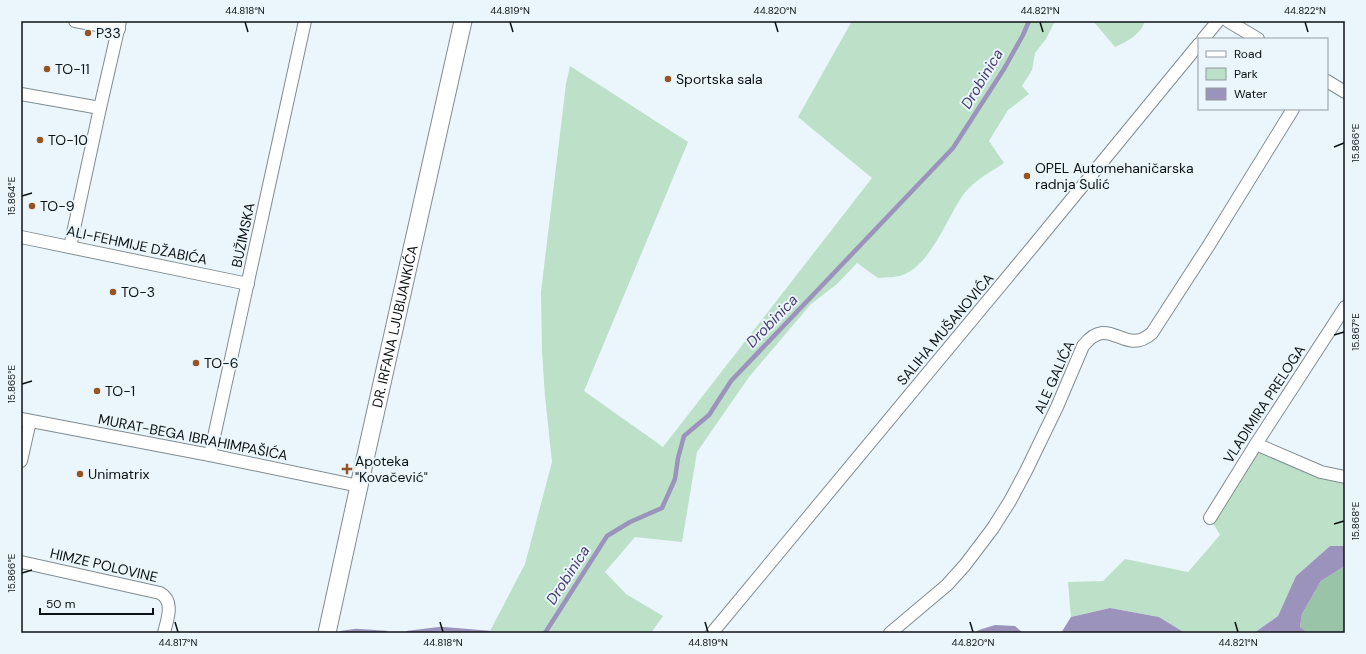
<svg xmlns="http://www.w3.org/2000/svg" width="1366" height="654" viewBox="0 0 1366 654" font-family="'DM Sans',sans-serif">
<rect width="100%" height="100%" fill="#eaf6fc"/>
<g fill="#bce0c8">
<path d="M852,21H1055L1046,39L1035,53L1032,70L1022,86L1029,94L1008,110L989,141L1004,163C989,173 971,182 961,198C946,221 931,262 905,274C898,278 886,277 878,278L857,263L837,284L811,304L749,377L697,452L682,542L635,537L605,572L626,594L663,616L651,633H489L525,564L552,462L545,396L542,351L541,292L566,84L570,66L688,142L584,391L663,447L872,178L798,117Z"/>
<path d="M1093,21H1145C1140,35 1128,41 1115,47Z"/>
<polygon points="1256,444 1345,477 1345,546 1330,546 1296,576 1278,616 1254,633 1185,633 1159,617 1110,608 1071,617 1068,582 1103,581 1125,559 1188,572 1220,535 1210,518"/>
</g>
<polygon fill="#99c4a8" points="1345,566 1345,633 1308,633 1300,627 1302,614 1321,581"/>
<g fill="#9b93bb">
<polygon points="1330,546 1345,546 1345,566 1321,581 1302,614 1300,627 1308,633 1254,633 1278,616 1296,576"/>
<polygon points="1110,608 1159,617 1185,633 1061,633 1071,617"/>
<polygon points="995,625 1015,626 1023,633 974,633 979,630"/>
</g>
<g fill="none" stroke-linecap="round" stroke-linejoin="round">
<g stroke="#9b93bb" stroke-width="4.5">
<polyline points="342,633 356,631 386,633"/>
<polyline points="408,633 441,629 489,633"/>
<polyline points="545,633 607,536 630,522 662,508 675,479 678,458 684,436 709,415 731,381 953,148 1004,69 1023,35 1029,21"/>
</g>
<g stroke="#818c91" stroke-width="14">
<g id="street">
<polyline points="75,21 119,29"/>
<polyline points="1228,21 1258,39"/>
<polyline points="1203,39 1218,21"/>
<polyline points="1327,81 1345,92"/>
<polyline points="21,94 100,108"/>
<polyline points="21,237 248,284"/>
<polyline points="70,247 100,108 120,21"/>
<polyline points="21,419 210,455 359,486"/>
<polyline points="1256,444 1321,472 1345,477"/>
<polyline points="210,455 305,21"/>
<polyline points="21,461 30,421"/>
<polyline points="1210,518 1256,444 1345,307"/>
<path d="M21,562L160,593C175,601 167,620 164,633"/>
<polyline points="712,633 1034,245 1199,44"/>
<path d="M890,633L947,585L965,565L993,528L1010,501L1026,471L1057,407L1083,346C1110,312 1124,358 1152,333L1209,245L1293,109"/>
</g>
</g>
<g stroke="#818c91" stroke-width="19">
<g id="secondary">
<path id="s1" d="M327,633L359,486L463,21"/>
</g>
</g>
<use href="#street" stroke="#fff" stroke-width="12"/>
<use href="#secondary" stroke="#fff" stroke-width="17"/>
</g>
<path fill="none" stroke="#0c1113" stroke-width="1.5" d="M245,22L248,32M510,22L513,32M775,22L778,32M1040,22L1043,32M1305,22L1308,32M1334,147L1344,143M22,196L32,193M1334,335L1344,332M22,384L32,381M1334,524L1344,521M22,573L32,570M175,622L178,632M440,622L443,632M705,622L708,632M970,622L973,632M1235,622L1238,632"/>
<g fill="#965323" stroke="#eaf6fc" stroke-width="1.5">
<circle cx="88" cy="33" r="4"/>
<circle cx="47" cy="69" r="4"/>
<circle cx="668" cy="79" r="4"/>
<circle cx="40" cy="140" r="4"/>
<circle cx="1027" cy="176" r="4"/>
<circle cx="32" cy="206" r="4"/>
<circle cx="113" cy="292" r="4"/>
<circle cx="196" cy="363" r="4"/>
<circle cx="97" cy="391" r="4"/>
<path d="M345 463h4v4h4v4h-4v4h-4v-4h-4v-4h4z"/>
<circle cx="80" cy="474" r="4"/>
</g>
<g text-anchor="middle" dominant-baseline="central" stroke-width="4" stroke-linejoin="round" paint-order="stroke">
<g font-size="14" fill="#0c1113" stroke="#eaf6fc" text-anchor="start">
<text x="96" y="33">P33</text>
<text x="55" y="69">TO-11</text>
<text x="676" y="79">Sportska sala</text>
<text x="48" y="140">TO-10</text>
<text x="1035" y="168">OPEL Automehaničarska<tspan x="1035" dy="16">radnja Sulić</tspan></text>
<text x="40" y="206">TO-9</text>
<text x="121" y="292">TO-3</text>
<text x="204" y="363">TO-6</text>
<text x="105" y="391">TO-1</text>
<text x="355" y="461">Apoteka<tspan x="355" dy="16">"Kovačević"</tspan></text>
<text x="88" y="474">Unimatrix</text>
</g>
<g font-size="14" fill="#0c1113" stroke="#eaf6fc">
<text transform="translate(243 235) rotate(-78)">BUŽIMSKA</text>
<text transform="translate(137 245) rotate(12)">ALI-FEHMIJE DŽABIĆA</text>
<text stroke="none"><textPath href="#s1" startOffset="314">DR. IRFANA LJUBIJANKIĆA</textPath></text>
<text transform="translate(945 329) rotate(-50)">SALIHA MUŠANOVIĆA</text>
<text transform="translate(1054 377) rotate(-66)">ALE GALIĆA</text>
<text transform="translate(1264 404) rotate(-57)">VLADIMIRA PRELOGA</text>
<text transform="translate(193 437) rotate(11)">MURAT-BEGA IBRAHIMPAŠIĆA</text>
<text transform="translate(104 565) rotate(13)">HIMZE POLOVINE</text>
</g>
<g font-size="15" font-style="italic" fill="#4a3b71" stroke="#eaf6fc">
<text transform="translate(982 79) rotate(-59)">Drobinica</text>
<text transform="translate(772 321) rotate(-46)">Drobinica</text>
<text transform="translate(568 575) rotate(-57)">Drobinica</text>
</g>
</g>
<rect width="1366" height="654" fill="none" stroke="#eaf6fc" stroke-width="44"/>
<rect x="1198" y="38" width="130" height="72" fill="#eaf6fc" stroke="#919a9f"/>
<rect x="1206" y="51" width="20" height="6" fill="#ffffff" stroke="#919a9f"/>
<text x="1234" y="58" font-size="12" fill="#0c1113">Road</text>
<rect x="1206" y="68" width="20" height="12" fill="#bce0c8" stroke="#919a9f"/>
<text x="1234" y="78" font-size="12" fill="#0c1113">Park</text>
<rect x="1206" y="88" width="20" height="12" fill="#9b93bb" stroke="#919a9f"/>
<text x="1234" y="98" font-size="12" fill="#0c1113">Water</text>
<path d="M40 608v6h113v-6" fill="none" stroke="#0c1113" stroke-width="2"/>
<text x="46" y="608" font-size="12" fill="#0c1113" stroke="#eaf6fc" stroke-width="3" paint-order="stroke">50 m</text>
<rect x="22" y="22" width="1322" height="610" fill="none" stroke="#0c1113" stroke-width="1.5"/>
<g font-size="10" text-anchor="middle" fill="#0c1113">
<text x="245" y="14">44.818°N</text>
<text x="510" y="14">44.819°N</text>
<text x="775" y="14">44.820°N</text>
<text x="1040" y="14">44.821°N</text>
<text x="1305" y="14">44.822°N</text>
<text transform="translate(1355 143) rotate(-90)" y="4">15.866°E</text>
<text transform="translate(11 196) rotate(-90)" y="4">15.864°E</text>
<text transform="translate(1355 332) rotate(-90)" y="4">15.867°E</text>
<text transform="translate(11 384) rotate(-90)" y="4">15.865°E</text>
<text transform="translate(1355 521) rotate(-90)" y="4">15.868°E</text>
<text transform="translate(11 573) rotate(-90)" y="4">15.866°E</text>
<text x="178" y="646">44.817°N</text>
<text x="443" y="646">44.818°N</text>
<text x="708" y="646">44.819°N</text>
<text x="973" y="646">44.820°N</text>
<text x="1238" y="646">44.821°N</text>
</g>
</svg>
